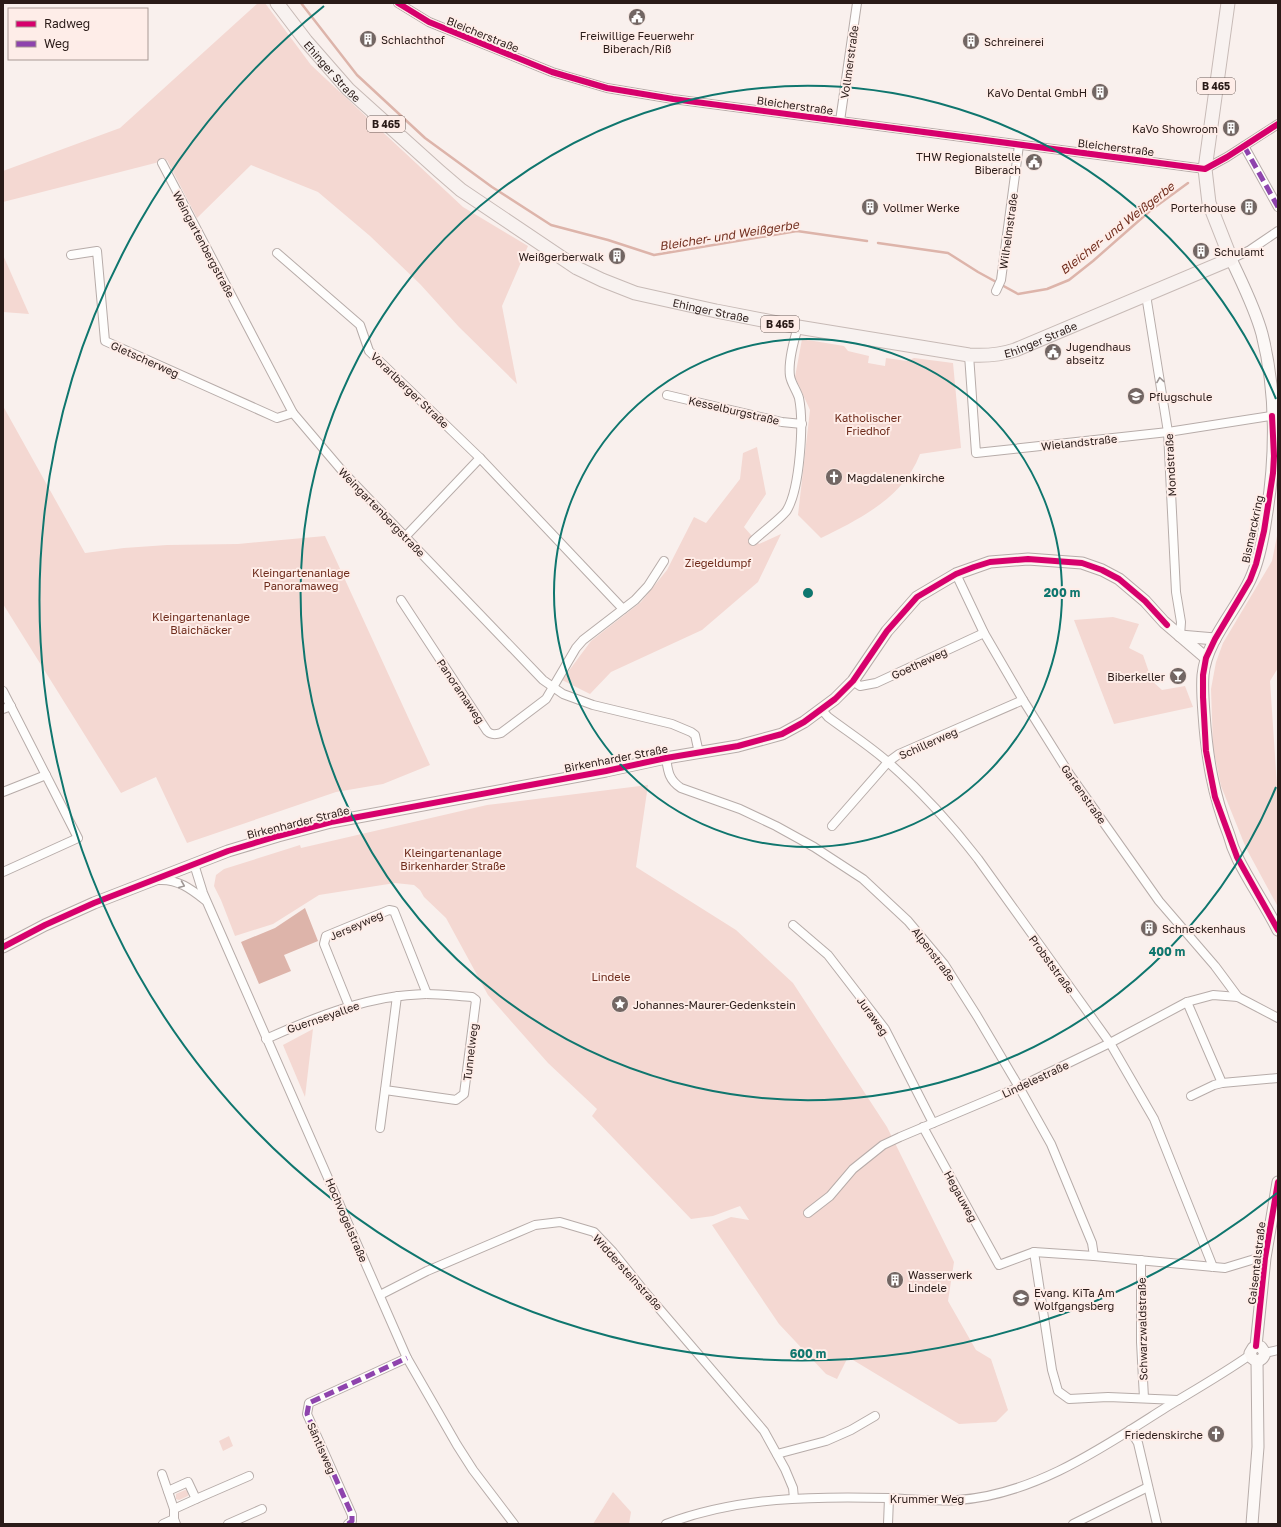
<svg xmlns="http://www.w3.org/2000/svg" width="1281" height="1527" viewBox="0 0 1281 1527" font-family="'Golos Text',sans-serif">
<rect width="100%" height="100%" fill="#f9f0ed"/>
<g fill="#f4d8d2">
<polygon points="258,3 265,3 311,65 463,207 528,246 502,306 517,384 459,327 420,284 370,236 318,192 251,165 197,218 167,160 3,202 3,171 120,128"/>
<polygon points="3,255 29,314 3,312"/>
<path d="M802,339L844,346L848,351L869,356L868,363L885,366L886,358L907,361L914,358L953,363L961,448L920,454C904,497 860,519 821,538L798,515L810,410L795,377Z"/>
<polygon points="3,406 85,553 124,548 167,545 238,544 325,536 430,765 383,784 336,792 187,843 156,777 121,793 3,604"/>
<polygon points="757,447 766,494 744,527 759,544 781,534 758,582 702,630 611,672 590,694 562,680 591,641 641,602 667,570 694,517 706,523 740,479 743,453"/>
<polygon points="1278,531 1278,668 1270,681 1278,801 1278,907 1246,848 1221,786 1213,747 1211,689 1216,662 1223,643 1272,561"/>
<polygon points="1113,617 1139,624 1129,648 1143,655 1152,681 1162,690 1185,686 1193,707 1114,724 1074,620"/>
<polygon points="648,785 636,867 736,930 793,983 887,1127 954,1262 948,1301 976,1350 991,1359 1008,1410 996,1422 959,1424 848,1357 837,1379 826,1374 779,1324 712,1225 731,1217 749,1220 740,1206 713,1216 691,1219 592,1116 597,1109 548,1063 488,995 446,918 424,897 420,890 414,885 395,883 319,895 273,924 235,936 221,900 214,886 216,875 224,869 300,845 301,848 487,805"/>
<polygon points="313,1029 305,1097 283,1045"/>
<polygon points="229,1436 233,1446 223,1451 219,1441"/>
<polygon points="185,1490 188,1491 188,1496 179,1500 176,1499 176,1494"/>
<polygon points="613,1492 631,1512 629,1524 593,1524"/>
</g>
<polygon fill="#ddb4aa" points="305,908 318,941 284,955 291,971 259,984 241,942 275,928"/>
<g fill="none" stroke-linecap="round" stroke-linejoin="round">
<g stroke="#ddb4aa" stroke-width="2.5">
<polyline points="301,3 357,75 425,138 492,187 551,225 608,240 654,255 797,231 867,241"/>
<polyline points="878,243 948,253 978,272 1018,294 1047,289 1069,280 1093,261 1151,210 1188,183"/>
</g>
<g stroke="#b7aca9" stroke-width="10">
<g id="minor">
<polyline points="398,3 429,22 552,72 607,88 673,99 1205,169 1227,157 1278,124"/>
<polyline points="840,121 857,3"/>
<polyline points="1244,146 1278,207"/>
<polyline points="162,163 293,413 344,473 543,680 563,694 593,705 672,724 691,732 695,735 699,753"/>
<polyline points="277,253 360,325 369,351 480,458 623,609"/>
<polyline points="71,255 97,251 105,341 277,418 293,413"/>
<polyline points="1231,259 1250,250 1278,231"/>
<polyline points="996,291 1001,280 1019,145"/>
<polyline points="1146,295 1168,432 1176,592 1181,622 1180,636"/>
<polyline points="969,355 976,453 1168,432 1277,415"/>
<polyline points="667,395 782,422 802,424"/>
<polyline points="405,537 480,458"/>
<path d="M753,541C760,534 783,517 787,510C800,488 804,423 799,398C797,391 791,383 790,376C788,362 794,340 798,327"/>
<polyline points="956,574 984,633 1023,700 1070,775 1159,901 1215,966 1238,997"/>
<path d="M401,600L487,731C491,735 495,735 501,733L546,699L576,648L583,640L635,600L648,586L664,561"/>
<polyline points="853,681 860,686 876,683 984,633"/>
<polyline points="3,691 78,838 3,872"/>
<polyline points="3,709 11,706"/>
<path d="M822,710L828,717C848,732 870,746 889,763C922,792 951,824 978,859L1110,1043L1154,1119L1213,1267"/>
<path d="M666,758C668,772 669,780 681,788L740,809L776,826L814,847L863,879L908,921L944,964L977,1016L1019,1087L1051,1144L1092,1243L1094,1256"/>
<polyline points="3,792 46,775"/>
<polyline points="832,826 888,762 899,754 1023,700"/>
<polyline points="194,864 203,893 407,1358 457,1445 473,1470 514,1524"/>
<path d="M159,880C178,879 191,889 205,900"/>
<polyline points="793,925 828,955 885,1029 933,1123"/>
<polyline points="1187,1002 1222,1083 1278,1078"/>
<polyline points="349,1006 324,944 326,936 389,910 394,911 427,994"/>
<path d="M266,1039C317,1016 370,995 426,994C441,994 457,996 472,997L476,1000L464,1094L456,1100L385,1090L397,996"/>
<polyline points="1191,1096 1214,1085 1222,1083"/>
<polyline points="923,1127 999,1265 1034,1252 1094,1256 1225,1268 1258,1258 1265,1258"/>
<polyline points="380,1128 385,1090"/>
<polyline points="808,1213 830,1196 853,1169 883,1145 900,1137 1019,1087 1110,1043 1187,1002 1213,995 1238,997 1278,1018"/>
<polyline points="1034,1252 1052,1370 1058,1391 1069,1399 1108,1397 1178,1400"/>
<polyline points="1141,1260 1141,1342 1144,1398"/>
<polyline points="380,1295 427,1271 535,1225 560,1222 594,1232 613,1252 645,1292 764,1431 785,1469 793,1488 794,1498"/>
<polyline points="1265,1353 1278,1350"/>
<polyline points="1130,1430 1138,1443 1157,1524"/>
<polyline points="777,1454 826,1441 851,1430 875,1416"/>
<polyline points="162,1474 174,1509 174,1519 176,1524"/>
<polyline points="168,1491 188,1482 196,1499 174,1509"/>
<polyline points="196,1499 249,1476"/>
<polyline points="163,1524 174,1519"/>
<polyline points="228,1524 262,1509"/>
<polyline points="348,1524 352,1521 352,1515 307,1414 309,1403 407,1358"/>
<path d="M666,1524C737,1497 814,1496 889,1498C911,1499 935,1502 958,1500C1034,1495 1102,1448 1165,1408C1193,1391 1223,1374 1250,1355"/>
<polyline points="888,1524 889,1498"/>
<polyline points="1073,1524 1148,1487"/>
</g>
</g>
<g stroke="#b7aca9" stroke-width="13">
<g id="secondary">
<path d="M1231,259C1242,283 1255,308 1262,334C1277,393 1276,459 1266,518C1263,539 1259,561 1250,580C1236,610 1206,641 1203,675C1202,688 1203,701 1204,714C1207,758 1213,794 1229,835C1231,843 1234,851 1238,859C1250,883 1266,906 1278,930"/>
<polyline points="1180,636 1215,639"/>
<polyline points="3,947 45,925 94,903 228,851 278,836 331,822 606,771 666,758 738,746 782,734 804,722 835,699 853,681 887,631 917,597 956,574 990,562 1028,559 1082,563 1102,570 1119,579 1145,601 1164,622 1206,658"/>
<path d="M1256,1346L1261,1347L1265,1353C1263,1360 1258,1363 1252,1358L1250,1353L1253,1348L1256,1346L1265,1258L1278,1182"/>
<polyline points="1252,1524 1258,1447 1257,1361"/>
</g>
</g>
<g stroke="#c7bab6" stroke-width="15">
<g id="primary">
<path id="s1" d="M277,3L306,41L348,89L439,171L461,190L577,268L602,280L635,293L716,311L798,327L969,355C985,356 1000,355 1015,350L1231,259L1209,203L1205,169L1228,3"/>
</g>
</g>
<use href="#minor" stroke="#fefdfc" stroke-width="8"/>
<use href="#secondary" stroke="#fcf8f6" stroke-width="11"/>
<use href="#primary" stroke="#f8f2f0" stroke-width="13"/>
<g stroke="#8e44ad" stroke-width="5" stroke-dasharray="10 5" stroke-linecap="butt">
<polyline points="1244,146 1278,207"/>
<polyline points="348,1524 352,1521 352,1515 307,1414 309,1403 407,1358"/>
</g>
<g stroke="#feede8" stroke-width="8">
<g id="cycleway">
<polyline points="398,3 429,22 552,72 607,88 673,99 1205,169 1227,157 1278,124"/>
<polyline points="1272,416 1274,456 1273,473 1264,531 1256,564 1250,580 1215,639 1206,658 1203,675 1203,697 1206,751 1215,797 1237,857 1278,930"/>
<polyline points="3,947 45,925 94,903 228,851 278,836 331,822 606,771 666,758 738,746 782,734 804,722 835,699 853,681 887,631 917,597 956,574 974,567 990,562 1028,559 1082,563 1102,570 1119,579 1145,601 1167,625"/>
<polyline points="1256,1346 1265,1258 1278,1182"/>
</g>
</g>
<use href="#cycleway" stroke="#d6006c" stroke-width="6"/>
</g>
<defs><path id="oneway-chevron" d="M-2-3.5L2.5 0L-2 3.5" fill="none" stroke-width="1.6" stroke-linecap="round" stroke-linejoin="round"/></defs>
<g stroke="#9f9795">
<use href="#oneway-chevron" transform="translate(1160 380) rotate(-99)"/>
<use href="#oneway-chevron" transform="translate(182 885) rotate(22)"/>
</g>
<g fill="none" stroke="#0f766e" stroke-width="2">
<circle cx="808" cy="593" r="254"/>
<path d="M1276 787A507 507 0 1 1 1276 399"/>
<path d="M1277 1193A761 761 0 0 1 324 6"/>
</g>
<defs>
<g id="civic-disc" transform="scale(0.9)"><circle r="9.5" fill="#726663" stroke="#feede8"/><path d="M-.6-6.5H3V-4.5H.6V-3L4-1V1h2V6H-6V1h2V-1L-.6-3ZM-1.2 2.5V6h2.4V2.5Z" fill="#fff"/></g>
<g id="building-disc" transform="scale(0.9)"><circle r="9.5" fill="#726663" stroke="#feede8"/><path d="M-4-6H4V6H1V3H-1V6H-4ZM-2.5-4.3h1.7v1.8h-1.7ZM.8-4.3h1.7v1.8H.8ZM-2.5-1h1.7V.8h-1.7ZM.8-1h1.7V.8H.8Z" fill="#fff"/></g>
<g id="school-disc" transform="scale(0.9)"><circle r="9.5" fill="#726663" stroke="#feede8"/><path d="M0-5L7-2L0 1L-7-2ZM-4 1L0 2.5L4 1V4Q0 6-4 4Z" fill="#fff"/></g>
<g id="church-disc" transform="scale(0.9)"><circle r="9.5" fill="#726663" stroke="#feede8"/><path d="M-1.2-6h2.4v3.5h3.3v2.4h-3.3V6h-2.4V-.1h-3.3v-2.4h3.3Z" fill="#fff"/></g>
<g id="bar-disc" transform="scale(0.9)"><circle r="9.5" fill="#726663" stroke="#feede8"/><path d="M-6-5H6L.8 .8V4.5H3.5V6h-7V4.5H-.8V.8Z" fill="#fff"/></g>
<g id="sight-disc" transform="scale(0.9)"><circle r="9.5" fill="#726663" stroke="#feede8"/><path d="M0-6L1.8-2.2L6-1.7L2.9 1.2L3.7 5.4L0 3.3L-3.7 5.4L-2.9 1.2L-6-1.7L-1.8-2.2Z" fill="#fff"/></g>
</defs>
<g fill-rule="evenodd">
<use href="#civic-disc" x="637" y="17"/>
<use href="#building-disc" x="368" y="39"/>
<use href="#building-disc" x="971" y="41"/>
<use href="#building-disc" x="1100" y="92"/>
<use href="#building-disc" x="1231" y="128"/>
<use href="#civic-disc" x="1034" y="162"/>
<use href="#building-disc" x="870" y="207"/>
<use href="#building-disc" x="1249" y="207"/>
<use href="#building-disc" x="1201" y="251"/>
<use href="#building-disc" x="617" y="256"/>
<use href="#civic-disc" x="1053" y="352"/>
<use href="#school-disc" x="1136" y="396"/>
<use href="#church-disc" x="834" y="477"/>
<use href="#bar-disc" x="1178" y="676"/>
<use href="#building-disc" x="1149" y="928"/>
<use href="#sight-disc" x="620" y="1004"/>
<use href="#building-disc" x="895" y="1280"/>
<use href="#school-disc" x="1021" y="1298"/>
<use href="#church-disc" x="1216" y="1434"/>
</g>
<g text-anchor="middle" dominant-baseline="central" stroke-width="4" stroke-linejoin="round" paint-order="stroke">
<g fill="#feede8" stroke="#6a5a56" stroke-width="1">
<rect x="1197" y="78" width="38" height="16" rx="3"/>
<rect x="367" y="116" width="38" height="16" rx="3"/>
<rect x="761" y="316" width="38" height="16" rx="3"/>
</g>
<g font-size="10" font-weight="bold" fill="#2a1b18">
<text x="1216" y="86">B 465</text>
<text x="386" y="124">B 465</text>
<text x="780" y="324">B 465</text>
</g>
<g font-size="11" fill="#2a1b18" stroke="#feede8">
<text transform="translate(483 34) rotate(22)">Bleicherstraße</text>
<text transform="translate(849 62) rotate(-82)">Vollmerstraße</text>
<text stroke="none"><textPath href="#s1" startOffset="88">Ehinger Straße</textPath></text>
<text transform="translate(795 105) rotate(8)">Bleicherstraße</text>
<text transform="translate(1116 147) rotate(7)">Bleicherstraße</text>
<text transform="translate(1008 231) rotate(-82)">Wilhelmstraße</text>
<text transform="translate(204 244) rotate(62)">Weingartenbergstraße</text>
<text stroke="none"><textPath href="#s1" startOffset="544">Ehinger Straße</textPath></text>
<text stroke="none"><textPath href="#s1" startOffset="880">Ehinger Straße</textPath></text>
<text transform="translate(145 359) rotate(24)">Gletscherweg</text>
<text transform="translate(410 390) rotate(44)">Vorarlberger Straße</text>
<text transform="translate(734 410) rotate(13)">Kesselburgstraße</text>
<text transform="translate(1079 442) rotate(-6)">Wielandstraße</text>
<text transform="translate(1170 465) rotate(-93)">Mondstraße</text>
<text transform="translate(382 512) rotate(46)">Weingartenbergstraße</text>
<text transform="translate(1252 529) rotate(-78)">Bismarckring</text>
<text transform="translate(919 663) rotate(-25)">Goetheweg</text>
<text transform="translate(461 691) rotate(56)">Panoramaweg</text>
<text transform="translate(928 743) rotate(-24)">Schillerweg</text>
<text transform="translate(616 758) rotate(-11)">Birkenharder Straße</text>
<text transform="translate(1084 794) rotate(55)">Gartenstraße</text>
<text transform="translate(298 822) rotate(-14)">Birkenharder Straße</text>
<text transform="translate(356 925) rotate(-24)">Jerseyweg</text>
<text transform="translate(934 954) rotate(53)">Alpenstraße</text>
<text transform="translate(1052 964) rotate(54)">Probststraße</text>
<text transform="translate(873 1016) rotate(54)">Juraweg</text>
<text transform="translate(323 1017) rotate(-19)">Guernseyallee</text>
<text transform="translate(470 1052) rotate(-83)">Tunnelweg</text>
<text transform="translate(1035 1079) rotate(-25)">Lindelestraße</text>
<text transform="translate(961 1196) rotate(61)">Hegauweg</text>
<text transform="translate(347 1220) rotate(67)">Hochvogelstraße</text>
<text transform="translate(1256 1263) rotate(-83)">Gaisentalstraße</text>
<text transform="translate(628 1272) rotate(48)">Widdersteinstraße</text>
<text transform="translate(1142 1329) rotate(-91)">Schwarzwaldstraße</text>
<text transform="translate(322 1448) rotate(66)">Säntisweg</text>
<text x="927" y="1498">Krummer Weg</text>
</g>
<g font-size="11" fill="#2a1b18" stroke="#feede8" text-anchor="start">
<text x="637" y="35" text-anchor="middle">Freiwillige Feuerwehr<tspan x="637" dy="13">Biberach/Riß</tspan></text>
<text x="381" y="39">Schlachthof</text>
<text x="984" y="41">Schreinerei</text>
<text x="1087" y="92" text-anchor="end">KaVo Dental GmbH</text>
<text x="1218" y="128" text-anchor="end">KaVo Showroom</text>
<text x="1021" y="156" text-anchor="end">THW Regionalstelle<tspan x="1021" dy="13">Biberach</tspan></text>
<text x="883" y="207">Vollmer Werke</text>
<text x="1236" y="207" text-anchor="end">Porterhouse</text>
<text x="1214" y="251">Schulamt</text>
<text x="604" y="256" text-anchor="end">Weißgerberwalk</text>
<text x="1066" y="346">Jugendhaus<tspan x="1066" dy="13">abseitz</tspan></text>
<text x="1149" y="396">Pflugschule</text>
<text x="847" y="477">Magdalenenkirche</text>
<text x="1165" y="676" text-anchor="end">Biberkeller</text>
<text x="1162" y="928">Schneckenhaus</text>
<text x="633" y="1004">Johannes-Maurer-Gedenkstein</text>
<text x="908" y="1274">Wasserwerk<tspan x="908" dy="13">Lindele</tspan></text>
<text x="1034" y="1292">Evang. KiTa Am<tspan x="1034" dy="13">Wolfgangsberg</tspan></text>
<text x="1203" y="1434" text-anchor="end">Friedenskirche</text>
</g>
<g font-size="11" fill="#6e2b1b" stroke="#feede8">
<text x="868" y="417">Katholischer<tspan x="868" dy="13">Friedhof</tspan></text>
<text x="718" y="562">Ziegeldumpf</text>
<text x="301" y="572">Kleingartenanlage<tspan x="301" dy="13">Panoramaweg</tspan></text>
<text x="201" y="616">Kleingartenanlage<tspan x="201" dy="13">Blaichäcker</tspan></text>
<text x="453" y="852">Kleingartenanlage<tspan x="453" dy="13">Birkenharder Straße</tspan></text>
<text x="611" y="976">Lindele</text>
</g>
<g font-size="12" font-style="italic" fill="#712e1e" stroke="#feede8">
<text transform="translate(1117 228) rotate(-38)">Bleicher- und Weißgerbe</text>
<text transform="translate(729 235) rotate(-9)">Bleicher- und Weißgerbe</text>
</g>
</g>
<circle cx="808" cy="593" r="6" fill="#0f766e" stroke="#feede8" stroke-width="2"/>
<g font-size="12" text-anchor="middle" font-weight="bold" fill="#0f766e" stroke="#feede8" stroke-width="4" stroke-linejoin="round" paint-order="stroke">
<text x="1062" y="597">200 m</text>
<text x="1167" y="956">400 m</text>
<text x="808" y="1358">600 m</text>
</g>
<rect width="1281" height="1527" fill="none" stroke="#2a1b18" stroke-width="8"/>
<rect x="8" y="8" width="140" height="52" fill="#feede8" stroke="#a99995"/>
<rect x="16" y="21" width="20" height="6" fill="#d6006c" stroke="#a99995"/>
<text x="44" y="28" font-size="12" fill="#2a1b18">Radweg</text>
<rect x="16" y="41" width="20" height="6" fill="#8e44ad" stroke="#a99995"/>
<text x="44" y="48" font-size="12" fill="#2a1b18">Weg</text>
</svg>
